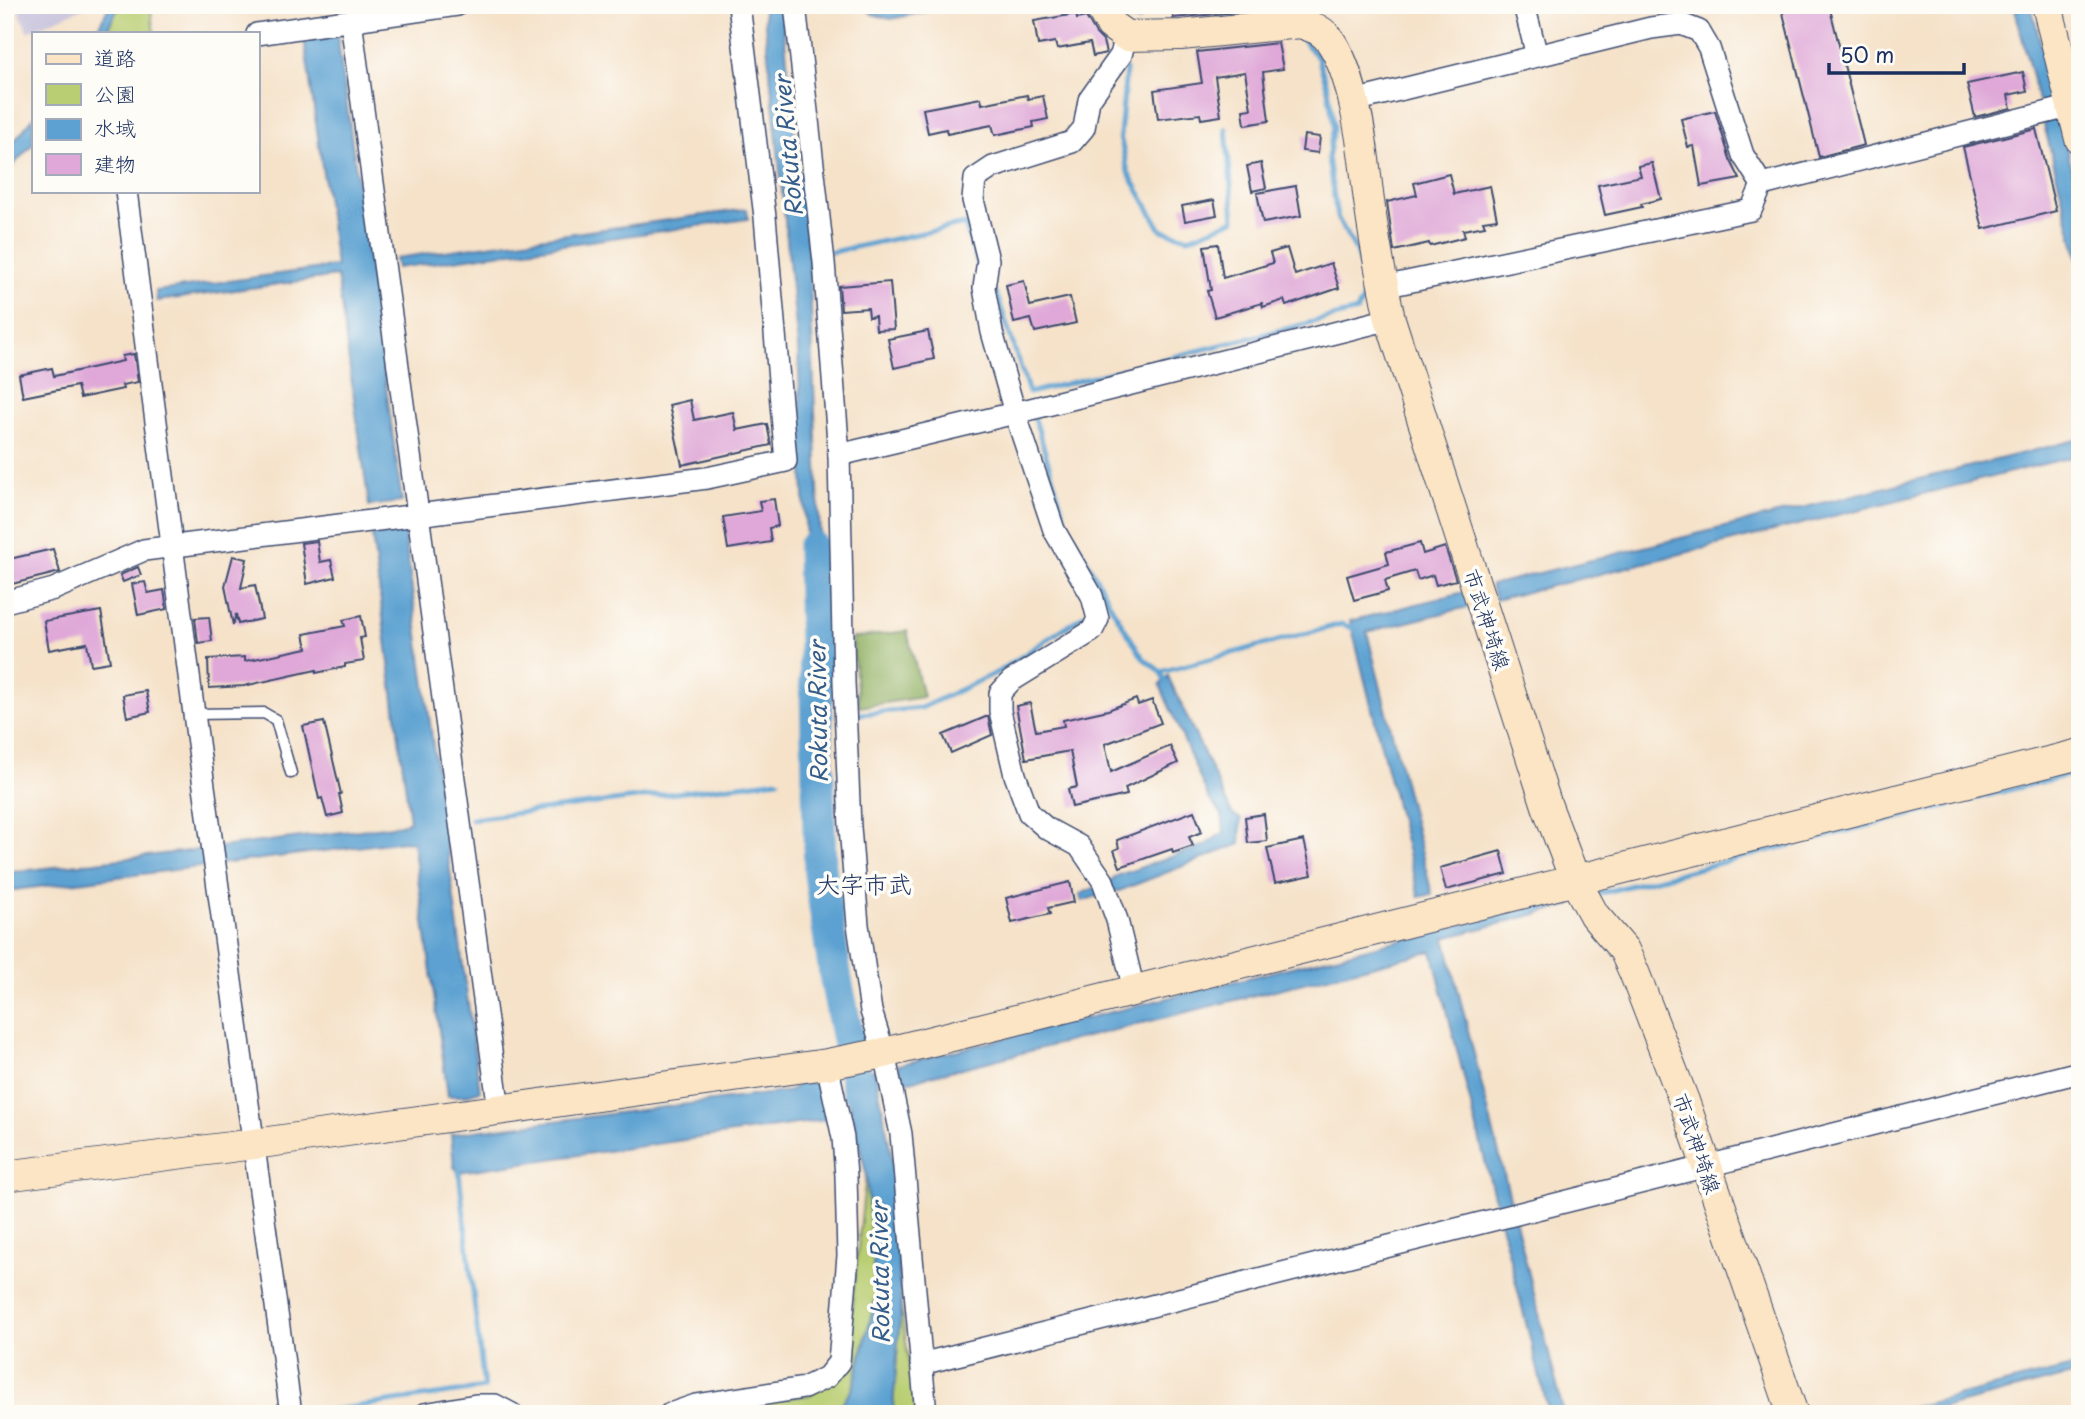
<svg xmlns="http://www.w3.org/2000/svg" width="2085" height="1419" viewBox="0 0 2085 1419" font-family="'Playpen Sans','Klee One',sans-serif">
<rect width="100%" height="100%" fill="#fdfcf7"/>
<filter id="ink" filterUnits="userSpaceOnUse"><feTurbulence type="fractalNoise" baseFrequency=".0143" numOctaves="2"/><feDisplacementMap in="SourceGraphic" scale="14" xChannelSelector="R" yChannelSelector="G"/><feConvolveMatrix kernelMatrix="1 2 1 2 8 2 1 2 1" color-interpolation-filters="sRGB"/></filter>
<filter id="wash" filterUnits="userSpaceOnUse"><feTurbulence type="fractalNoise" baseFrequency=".00686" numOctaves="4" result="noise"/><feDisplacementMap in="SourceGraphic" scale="28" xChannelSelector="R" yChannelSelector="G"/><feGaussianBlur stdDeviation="1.57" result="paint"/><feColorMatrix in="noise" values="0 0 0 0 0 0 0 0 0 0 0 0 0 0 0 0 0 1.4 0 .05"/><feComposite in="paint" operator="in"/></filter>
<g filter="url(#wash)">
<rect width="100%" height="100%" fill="#f5e2c9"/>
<polygon fill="#c5c0da" points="17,5 90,5 27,32"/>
<g fill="#b9ce72" stroke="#6a7e68" stroke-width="2">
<polygon points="120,5 150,5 154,33 105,33"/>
<polygon points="866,1173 876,1297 853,1388 840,1406 738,1414 687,1414 810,1395 845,1371"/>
<polygon points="901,1306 916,1414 895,1414 893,1407"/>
</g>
<polygon fill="#92b164" stroke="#567061" stroke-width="2" points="907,631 923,697 859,707 852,638"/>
<g fill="#5ca1d1" stroke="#3c6898" stroke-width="2">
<polygon points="110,5 120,5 105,33 95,33"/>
<polygon points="763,5 781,5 809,257 822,590 808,595 798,348"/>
<polygon points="864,5 885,5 896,8 908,5 958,5 891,19 872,14"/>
<path d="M1115,5H1146L1140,21C1127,21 1120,18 1115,5Z"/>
<polygon points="2014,5 2031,5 2080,201 2080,268"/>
<polygon points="337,34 402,502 369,506 337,276 157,301 156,291 336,266 304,38"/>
<polygon points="33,118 33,144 5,174 5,152"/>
<polygon points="747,209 748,219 397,268 395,258"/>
<polygon points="2080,439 2080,455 1495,600 1491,585"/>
<polygon points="404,531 480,1091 464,1096 448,1096 413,842 404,841 221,864 219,847 401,825 410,821 372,535"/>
<polygon points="1468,591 1472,606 1367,632 1432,894 1419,897 1350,621"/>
<path d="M1168,676L1232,814L1241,819L1240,844L1119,891C1108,890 1094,898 1082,901L1080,894L1111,881L1116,876L1205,845L1224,832L1222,814L1209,799L1160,685Z"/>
<polygon points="204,849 207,866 5,891 5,873"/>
<polygon points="1569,898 1571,905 1445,938 1564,1414 1549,1414 1432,951 902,1083 898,1065"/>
<polygon points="875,1070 892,1158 901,1305 893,1407 895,1414 738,1414 840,1406 853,1388 876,1297 866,1173 843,1076"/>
<polygon points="799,1083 815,1083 825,1102 825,1120 459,1172 454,1167 451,1134 790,1091"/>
<polygon points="2080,1365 2080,1373 1919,1414 1886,1414"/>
</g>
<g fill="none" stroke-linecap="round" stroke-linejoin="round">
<g stroke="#5ca1d1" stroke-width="5">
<polyline points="1294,7 1294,5"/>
<polyline points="1126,70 1120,136 1128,172 1161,230 1189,238 1234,220 1226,129"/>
<polyline points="832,252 965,224 977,263"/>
<polyline points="996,292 1029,393 1357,311 1363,300 1361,269 1356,251 1337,217 1328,158 1334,126 1328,89 1318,58 1300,36"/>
<polyline points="1035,419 1066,522 1112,608 1143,658 1161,672 1167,686"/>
<polyline points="1161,672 1342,624 1357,630"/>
<polyline points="860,714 921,708 998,672 1087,613"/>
<polyline points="471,819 778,780"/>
<polyline points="1597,894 2080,772"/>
<polyline points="306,1414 484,1388 459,1172"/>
</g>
<polyline stroke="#5ca1d1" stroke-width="33" points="813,548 820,874 836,980 858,1089"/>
</g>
<g id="blocks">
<g fill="#dfa8d8">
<polygon points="1172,5 1268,5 1269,9 1173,18"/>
<polygon points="1781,5 1829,5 1864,145 1819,157"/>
<polygon points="1076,14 1077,19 1086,17 1096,34 1103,41 1106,53 1093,56 1090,43 1057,49 1055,42 1038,45 1034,21"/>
<polygon points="1278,43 1283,69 1263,72 1269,121 1245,125 1243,110 1251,109 1245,72 1215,77 1221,116 1201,119 1200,114 1158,119 1154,90 1202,83 1197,52"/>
<polygon points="2023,72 2027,91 2008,95 2011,108 1975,117 1967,84"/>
<polygon points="1027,95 1028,99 1043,96 1048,119 1033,122 1034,127 995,135 992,125 947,134 946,129 928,133 923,109 981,98 982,104"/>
<polygon points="1715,111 1730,159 1740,179 1701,186 1694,146 1688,147 1681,119"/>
<polygon points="2036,129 2056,211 1983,229 1963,147"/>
<polygon points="1304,135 1320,137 1318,153 1302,151"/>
<polygon points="1261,163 1266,188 1252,191 1247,166"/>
<polygon points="1652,163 1661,199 1641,204 1642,207 1605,215 1598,185 1641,176 1638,166"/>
<polygon points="1449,174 1454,194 1490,186 1497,219 1483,221 1485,226 1463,230 1465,237 1430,246 1429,243 1394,251 1387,202 1417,195 1414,183"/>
<polygon points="1296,186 1301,216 1263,223 1257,193"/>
<polygon points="1214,200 1217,215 1185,221 1182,206"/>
<polygon points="1218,244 1223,278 1273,263 1270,253 1287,248 1295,275 1331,263 1339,288 1286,306 1284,300 1263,307 1262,303 1215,317 1207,291 1211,290 1204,246"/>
<polygon points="1024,281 1030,306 1070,297 1076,323 1035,332 1031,319 1014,323 1006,285"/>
<polygon points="890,282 894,329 876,330 875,316 869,317 868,308 841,310 839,286"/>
<polygon points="928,331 934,359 894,368 888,339"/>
<polygon points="134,354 138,382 122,385 123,389 80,398 77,386 23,397 19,375 52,368 54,376 123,361 122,356"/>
<polygon points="690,400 694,420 733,412 737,430 767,424 771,445 682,465 669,405"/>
<polygon points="774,499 778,526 769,528 771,542 728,549 723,517 761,511 759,501"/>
<polygon points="317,541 320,562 331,560 335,577 307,584 301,543"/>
<polygon points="1420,543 1423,554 1445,547 1456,580 1436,585 1433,575 1418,580 1415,571 1385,580 1388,591 1354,600 1347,576 1389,564 1386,552"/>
<polygon points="53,549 60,572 8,585 5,560"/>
<polygon points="233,556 247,559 241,588 255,585 262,619 238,624 236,614 233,625 225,586"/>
<polygon points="138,567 141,575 123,582 120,575"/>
<polygon points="145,582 148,593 164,590 167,609 138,615 132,584"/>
<polygon points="101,611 110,662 91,665 87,643 49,650 44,621"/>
<polygon points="361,616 365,637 360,638 364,661 345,664 345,667 316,673 316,670 244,686 209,688 208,659 245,657 245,661 307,648 304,634 345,626 343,620"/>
<polygon points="209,617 212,641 198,643 195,618"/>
<polygon points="146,691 150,712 127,717 123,695"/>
<polygon points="1136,699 1138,705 1152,700 1161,723 1105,744 1111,772 1170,746 1178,763 1125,788 1127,795 1072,807 1068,789 1077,787 1070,751 1026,759 1016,706 1030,703 1036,731 1064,726 1063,720 1108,710"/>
<polygon points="988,716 992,735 951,753 943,735"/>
<polygon points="324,722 341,794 339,794 343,813 327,817 322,798 319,799 303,726"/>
<polygon points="1194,811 1202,832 1189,837 1193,846 1173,853 1172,849 1120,867 1114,850 1119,848 1117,840"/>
<polygon points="1264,814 1267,841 1248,843 1245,817"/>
<polygon points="1304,840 1312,875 1275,883 1267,848"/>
<polygon points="1501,851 1507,874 1446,890 1440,868"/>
<polygon points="1070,882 1074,902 1048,908 1050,914 1012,923 1006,898"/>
</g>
</g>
</g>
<g filter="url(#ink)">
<use href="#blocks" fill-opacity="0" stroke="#3c4a6e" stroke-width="2"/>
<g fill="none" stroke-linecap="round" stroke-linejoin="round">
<g stroke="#3c4a6e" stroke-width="13">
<polyline id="lane" points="194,714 264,713 276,720 291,773"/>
</g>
<g stroke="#3c4a6e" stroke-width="24">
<g id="street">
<polyline points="795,5 824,262 839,455 1015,413 1390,319"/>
<polyline points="1524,5 1537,56"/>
<polyline points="351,21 499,1110"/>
<polyline points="257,34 457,5"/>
<polyline points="1126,36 1121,55 1089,100 1084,128 1072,142 993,167 975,179 973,200 988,260 984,288 992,332 1015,413 1054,530 1092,596 1098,619 1092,631 1011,681 1000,693 1000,711 1015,775 1029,813 1046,828 1079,846 1103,881 1117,920 1134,990"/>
<polyline points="1354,101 1651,28 1681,24 1699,31 1709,48 1743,155 1762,185"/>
<polyline points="1762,185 2080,104"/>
<polyline points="126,191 194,714 291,1414"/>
<polyline points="1383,287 1751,210 1762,185"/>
<polyline points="839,455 844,682 850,827 858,925 871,1011 884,1053 901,1134 926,1414"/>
<polyline points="5,602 54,589 144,550 707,478 786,461 765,217 739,5"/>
<polyline points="921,1364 2080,1072"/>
<polyline points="424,1414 476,1405 495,1405 512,1414"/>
<polyline points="670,1414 696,1405 804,1388 827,1377 839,1362 848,1256 846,1176 843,1138 827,1064"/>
</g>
</g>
<g stroke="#3c4a6e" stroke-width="32">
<g id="secondary">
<path d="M1099,5L1111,25L1126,36L1181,35L1300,23C1313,27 1323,30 1331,42C1352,72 1362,139 1366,176C1371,224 1380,272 1390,319L1547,806L1575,880L1594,915L1624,950L1634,972L1684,1101L1793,1414"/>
<polyline points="2047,5 2080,139"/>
<polyline points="5,1176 254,1144 827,1064 884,1053 2080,754"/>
</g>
</g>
<use href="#lane" stroke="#fff" stroke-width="10"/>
<use href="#street" stroke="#fff" stroke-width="21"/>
<use href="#secondary" stroke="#fce5c4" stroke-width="30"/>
</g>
</g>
<g text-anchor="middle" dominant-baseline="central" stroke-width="7" stroke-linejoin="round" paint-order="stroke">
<g font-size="21" fill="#1b2f5e" stroke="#fdfcf7">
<text transform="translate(1488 619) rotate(72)">市武神埼線</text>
<text transform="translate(1698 1143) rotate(71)">市武神埼線</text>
</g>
<g font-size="23" font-style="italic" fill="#355d8c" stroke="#fdfcf7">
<text transform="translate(787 146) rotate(-95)">Rokuta River</text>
<text transform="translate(817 712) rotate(-91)">Rokuta River</text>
<text transform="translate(879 1273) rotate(-91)">Rokuta River</text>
</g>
<g font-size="24" fill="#1b2f5e" stroke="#fdfcf7">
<text x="864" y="883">大字市武</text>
</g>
</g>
<rect width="2085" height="1419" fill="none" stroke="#fdfcf7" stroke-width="28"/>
<rect x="32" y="32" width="228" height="161" fill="#fdfcf7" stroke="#a3aaba" stroke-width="2"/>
<rect x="46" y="54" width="35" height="10" fill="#fce5c4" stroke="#a3aaba" stroke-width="2"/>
<text x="94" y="66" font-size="21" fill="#1b2f5e">道路</text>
<rect x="46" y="84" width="35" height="21" fill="#b9ce72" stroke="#a3aaba" stroke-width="2"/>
<text x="94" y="102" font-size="21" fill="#1b2f5e">公園</text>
<rect x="46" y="119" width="35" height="21" fill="#5ca1d1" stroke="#a3aaba" stroke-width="2"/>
<text x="94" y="136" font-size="21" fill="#1b2f5e">水域</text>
<rect x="46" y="154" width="35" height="21" fill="#dfa8d8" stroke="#a3aaba" stroke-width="2"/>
<text x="94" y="172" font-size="21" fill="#1b2f5e">建物</text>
<path d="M1829 63v10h135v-10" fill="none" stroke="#1b2f5e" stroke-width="3.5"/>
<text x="1840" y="63" font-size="21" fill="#1b2f5e" stroke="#fdfcf7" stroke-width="5" paint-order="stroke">50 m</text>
</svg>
